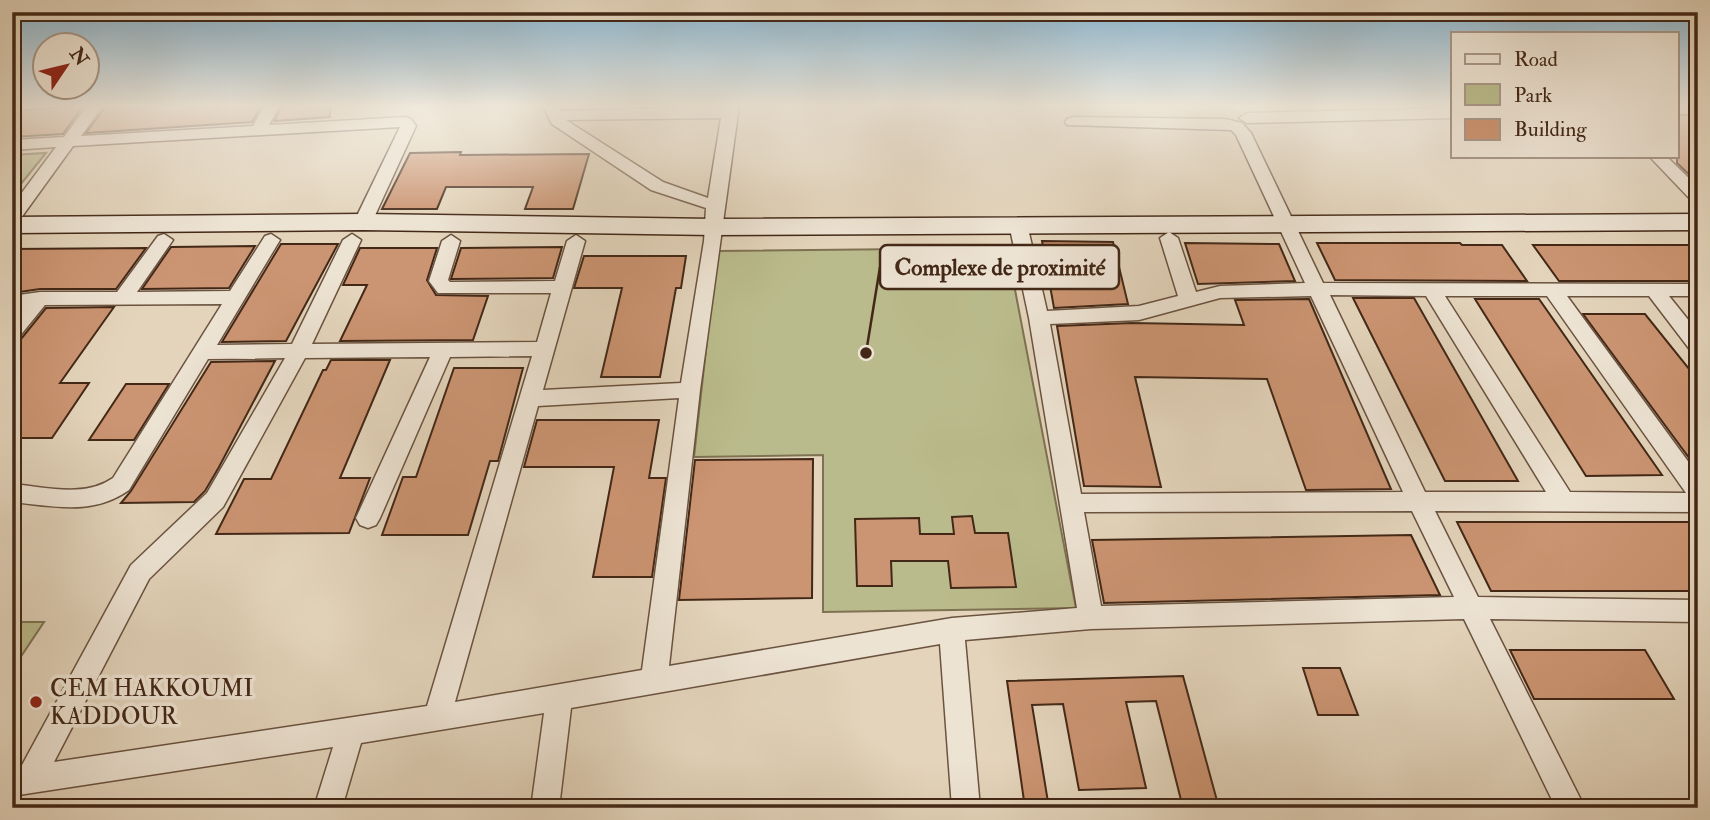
<svg xmlns="http://www.w3.org/2000/svg" width="1710" height="820" viewBox="0 0 1710 820" font-family="'IM FELL Double Pica',serif">
<rect width="100%" height="100%" fill="#e3d4bb"/>
<filter id="stains"><feTurbulence type="fractalNoise" baseFrequency=".00286" numOctaves="4"/><feColorMatrix values="0 0 0 0 .2 0 0 0 0 .09 0 0 0 0 .02 0 0 0 .5 -.17"/></filter>
<radialGradient id="worn" r=".72"><stop offset=".6" stop-color="#630" stop-opacity="0"/><stop offset="1" stop-color="#630" stop-opacity=".3"/></radialGradient>
<g fill="#babb8c" stroke="#7e7252" stroke-width="2">
<polygon points="46,153 12,195 12,155"/>
<polygon points="1007,248 1076,608 823,612 823,455 694,457 717,251"/>
<polygon points="12,622 44,622 12,670"/>
</g>
<g fill="#cb9472" stroke="#432817" stroke-width="2">
<polygon points="83,106 63,134 12,137 12,111"/>
<polygon points="106,106 261,106 252,122 86,133"/>
<polygon points="282,106 330,106 330,117 274,121"/>
<polygon points="1677,115 1698,115 1698,183 1677,163"/>
<polygon points="461,152 460,155 589,154 573,209 525,209 533,187 446,187 437,209 382,209 410,153"/>
<polygon points="1042,241 1113,242 1128,304 1054,308"/>
<polygon points="1185,243 1279,244 1295,281 1198,284"/>
<polygon points="1317,243 1460,243 1462,245 1502,245 1527,281 1335,280"/>
<polygon points="281,244 338,244 286,341 222,342"/>
<polygon points="1533,245 1698,245 1698,281 1559,281"/>
<polygon points="255,246 229,288 142,289 171,247"/>
<polygon points="562,247 553,278 451,279 461,248"/>
<polygon points="146,248 116,289 40,289 12,293 12,249"/>
<polygon points="360,248 437,248 427,280 436,295 488,296 473,340 340,341 367,285 343,285"/>
<polygon points="584,256 686,256 681,288 676,288 660,377 601,377 622,288 574,288"/>
<polygon points="1353,298 1414,298 1518,481 1445,481"/>
<polygon points="1309,299 1391,489 1306,490 1267,379 1135,377 1161,487 1084,486 1057,326 1132,323 1244,325 1235,300"/>
<polygon points="1475,299 1539,299 1662,475 1586,476"/>
<polygon points="114,307 60,383 89,383 52,438 12,438 12,341 21,339 46,308"/>
<polygon points="1583,314 1645,314 1698,380 1698,470"/>
<polygon points="331,360 390,360 340,478 370,478 349,533 216,534 244,479 271,479 323,370 326,370"/>
<polygon points="275,361 219,467 205,491 194,502 121,503 131,491 211,362"/>
<polygon points="454,368 523,368 498,461 490,461 468,535 382,535 403,477 416,477"/>
<polygon points="126,384 169,384 134,440 89,440"/>
<polygon points="537,420 659,420 649,478 666,478 652,577 593,577 614,467 524,467"/>
<polygon points="813,459 812,598 679,600 695,460"/>
<polygon points="972,516 975,533 1008,533 1016,587 951,588 948,561 891,561 892,586 857,586 855,519 919,518 920,534 954,534 952,517"/>
<polygon points="1457,522 1698,522 1698,591 1491,591"/>
<polygon points="1411,535 1440,595 1104,603 1092,540"/>
<polygon points="1510,650 1645,650 1674,699 1534,699"/>
<polygon points="1303,668 1340,668 1358,715 1318,715"/>
<polygon points="1183,676 1219,808 1183,808 1156,701 1126,702 1146,788 1079,790 1063,704 1032,705 1049,808 1025,808 1007,681"/>
</g>
<g fill="none" stroke-linecap="round" stroke-linejoin="round">
<g stroke="#6b5340" stroke-width="3">
<g id="street">
<polygon points="87,106 103,106 81,136 253,126 264,106 279,106 269,125 405,117 411,119 416,126 372,222 363,228 354,222 400,127 73,146 18,222 12,223 12,206 56,147 12,150 12,140 64,137"/>
<path d="M543,106H558L561,111L739,106L700,390L669,666L952,618L1077,608L1029,318L1009,224L1012,220L1018,218L1027,224L1047,311L1139,306L1178,296L1160,238L1169,232L1178,238L1196,292L1220,286L1305,283L1236,135L1231,130L1067,125L1065,122L1067,119L1073,117L1225,119L1242,123L1251,133L1323,283L1698,284V296H1669L1698,332V353L1691,351L1649,296H1567L1698,475V512L1435,511L1478,597L1698,600V622L1490,619L1585,808H1556L1464,619L1091,629L965,640L980,808H952L940,644L571,708L559,808H531L544,713L361,743L342,808H314L333,747L12,796V768L21,767L131,565L207,493L285,358L208,359L129,490C93,516 53,506 12,502V484C46,487 84,498 113,478L222,304L45,305L19,337L12,339V319L21,308L12,310V296L40,292H117L158,236L164,234L173,240L137,292L230,291L265,236L271,234L280,240L217,345L292,344L343,240L352,234L361,240L312,344L537,342L551,293H438L429,281L442,241L451,235L460,241L448,280L450,282L555,281L567,241L576,235L585,241L543,390L681,383L704,241L706,208L651,190L552,124ZM721,118L708,198L663,182L566,120ZM1330,295L1426,296L1546,492H1425ZM1311,296L1403,492L1081,494L1050,324L1139,320L1220,298ZM1445,296H1547L1686,493L1570,492ZM532,356L427,706L54,762L149,579L223,507L305,358L430,357L356,518L360,525L368,528L376,525L380,518L450,357ZM679,398L642,670L455,702L538,406ZM1412,511L1454,597L1101,606L1084,512Z"/>
<polygon points="1453,108 1453,118 1247,123 1239,118 1247,113"/>
<polygon points="1649,156 1666,156 1698,187 1698,202 1692,201"/>
</g>
</g>
<g stroke="#432817" stroke-width="3">
<polygon id="secondary" points="363,214 714,219 1698,214 1698,230 714,235 363,230 12,233 12,217"/>
</g>
<use href="#street" fill="#ede3d3" fill-rule="evenodd"/>
<use href="#secondary" fill="#ede3d3" fill-rule="evenodd"/>
</g>
<linearGradient id="sky" x2="0" y2="1"><stop stop-color="#87b6d3"/><stop offset="0.48" stop-color="#f2ece0"/><stop offset="1" stop-color="#f2ece0" stop-opacity="0"/></linearGradient>
<rect width="1710" height="221" fill="url(#sky)"/>
<circle fill="#8f2418" stroke="#ede3d3" stroke-width="2.5" cx="36" cy="702" r="7"/>
<g text-anchor="middle" dominant-baseline="central" stroke-width="7" stroke-linejoin="round" paint-order="stroke">
<g font-size="24" fill="#432817" stroke="#ede3d3" text-anchor="start">
<text x="50" y="688">CEM HAKKOUMI<tspan x="50" dy="28">KADDOUR</tspan></text>
</g>
</g>
<path fill="none" stroke="#432817" stroke-width="2.5" d="M866 353L880 267"/>
<circle fill="#432817" stroke="#ede3d3" stroke-width="2.5" cx="866" cy="353" r="7"/>
<rect fill="#ede3d3" stroke="#432817" stroke-width="2.5" x="880" y="245" width="239" height="44" rx="7"/>
<g font-size="23" text-anchor="middle" font-weight="bold" fill="#432817">
<text x="1000" y="275">Complexe de proximité</text>
</g>
<rect width="1710" height="820" fill="none" stroke="#e3d4bb" stroke-width="42"/>
<rect x="14" y="14" width="1682" height="792" fill="none" stroke="#432817" stroke-width="3.5"/>
<rect x="21" y="21" width="1668" height="778" fill="none" stroke="#432817" stroke-width="2"/>
<rect x="1451" y="32" width="228" height="126" fill="#ede3d3" stroke="#a99888" stroke-width="2"/>
<rect x="1465" y="54" width="35" height="10" fill="#ede3d3" stroke="#a99888" stroke-width="2"/>
<text x="1514" y="66" font-size="21" fill="#432817">Road</text>
<rect x="1465" y="84" width="35" height="21" fill="#babb8c" stroke="#a99888" stroke-width="2"/>
<text x="1514" y="102" font-size="21" fill="#432817">Park</text>
<rect x="1465" y="119" width="35" height="21" fill="#cb9472" stroke="#a99888" stroke-width="2"/>
<text x="1514" y="136" font-size="21" fill="#432817">Building</text>
<g transform="translate(66 66) rotate(55)"><circle r="33" fill="#ede3d3" stroke="#a99888" stroke-width="2"/>
<path d="M0-5L12 26L0 18L-12 26Z" fill="#8f2418"/>
<text y="-10" font-size="19" font-weight="bold" text-anchor="middle" fill="#432817">N</text>
</g>
<rect width="100%" height="100%" filter="url(#stains)"/>
<rect width="100%" height="100%" fill="url(#worn)"/>
</svg>
